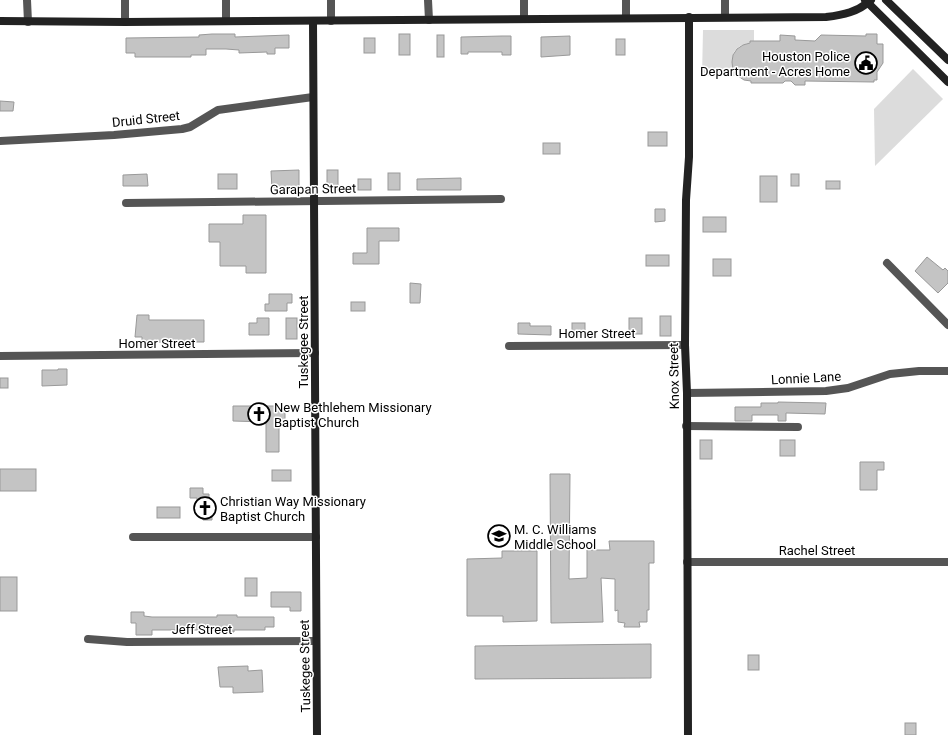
<svg xmlns="http://www.w3.org/2000/svg" width="948" height="735" viewBox="0 0 948 735" font-family="Roboto,sans-serif">
<rect width="100%" height="100%" fill="#fff"/>
<g fill="#dcdcdc">
<path d="M703,30H754V41C752,41 750,42 749,43C747,44 744,44 742,45C729,51 730,66 738,76H702Z"/>
<polygon points="913,69 943,99 875,166 874,109"/>
</g>
<g fill="#c4c4c4" stroke="#999">
<polygon points="212,34 235,34 235,37 289,35 289,48 275,48 275,54 267,54 267,52 239,53 239,50 226,49 206,49 206,55 191,55 191,57 135,57 135,53 126,53 126,38 199,37 199,35"/>
<rect x="399" y="34" width="11" height="21"/>
<polygon points="866,34 877,34 877,44 883,44 883,63 877,72 877,80 874,80 874,82 805,81 805,85 795,85 791,81 785,81 783,83 751,83 751,81 744,80 738,76 733,70 732,62 733,55 737,49 743,45 750,43 750,41 780,41 780,35 795,36 795,40 815,41 821,35 866,36"/>
<rect x="437" y="35" width="7" height="22"/>
<polygon points="502,36 511,36 511,55 502,55 502,52 468,52 468,54 461,54 461,37"/>
<polygon points="570,36 570,55 541,57 541,37"/>
<rect x="364" y="38" width="11" height="15"/>
<rect x="616" y="39" width="9" height="16"/>
<polygon points="0,101 14,102 13,111 0,111"/>
<rect x="648" y="132" width="19" height="14"/>
<rect x="543" y="143" width="17" height="11"/>
<polygon points="299,170 299,191 278,191 278,189 272,190 271,171"/>
<rect x="327" y="170" width="11" height="20"/>
<rect x="388" y="173" width="12" height="17"/>
<polygon points="147,174 148,186 123,186 123,175"/>
<rect x="218" y="174" width="19" height="15"/>
<rect x="791" y="174" width="8" height="12"/>
<rect x="760" y="176" width="17" height="26"/>
<polygon points="461,178 461,190 417,190 417,179"/>
<rect x="358" y="179" width="13" height="11"/>
<rect x="826" y="181" width="14" height="8"/>
<polygon points="655,209 665,209 665,221 655,222"/>
<polygon points="243,215 266,215 266,273 246,273 246,266 220,266 220,242 209,242 209,224 243,224"/>
<rect x="703" y="217" width="23" height="15"/>
<polygon points="367,228 399,228 399,241 379,241 379,264 353,264 353,253 367,253"/>
<rect x="646" y="255" width="23" height="11"/>
<polygon points="927,257 943,270 945,268 948,271 948,283 938,293 915,271"/>
<rect x="713" y="259" width="18" height="17"/>
<polygon points="410,283 421,284 420,303 410,303"/>
<polygon points="269,294 292,294 292,303 287,303 287,311 265,311 265,304 269,304"/>
<rect x="351" y="302" width="14" height="9"/>
<polygon points="137,315 149,315 149,320 204,320 204,342 142,342 142,337 135,337"/>
<rect x="660" y="316" width="11" height="20"/>
<polygon points="257,318 269,318 269,335 249,335 249,323 257,323"/>
<rect x="286" y="318" width="11" height="21"/>
<rect x="629" y="318" width="13" height="16"/>
<polygon points="518,323 530,323 530,326 551,326 551,335 518,334"/>
<rect x="572" y="323" width="13" height="13"/>
<polygon points="58,369 67,369 67,385 42,386 42,370 58,370"/>
<rect x="0" y="378" width="8" height="10"/>
<polygon points="778,402 826,403 825,414 786,413 786,421 778,421 778,415 752,415 752,421 735,421 735,407 761,407 761,403 778,403"/>
<polygon points="233,406 285,406 285,422 279,422 279,452 266,452 266,422 233,421"/>
<rect x="700" y="440" width="12" height="19"/>
<rect x="780" y="440" width="15" height="16"/>
<polygon points="860,462 884,462 884,470 877,470 877,490 860,490"/>
<rect x="0" y="469" width="36" height="22"/>
<rect x="272" y="470" width="19" height="11"/>
<polygon points="550,474 570,474 569,579 587,578 587,550 610,550 609,541 654,541 654,563 649,563 649,610 647,610 647,622 639,622 640,627 624,627 625,623 618,622 618,610 615,611 615,579 601,578 603,622 551,623"/>
<polygon points="190,488 203,488 203,494 209,494 209,500 212,500 212,520 203,520 203,515 197,515 197,498 190,498"/>
<rect x="157" y="507" width="23" height="11"/>
<polygon points="502,551 537,551 537,621 503,622 503,616 467,616 467,559 502,558"/>
<rect x="0" y="577" width="17" height="34"/>
<rect x="245" y="578" width="12" height="18"/>
<polygon points="271,592 301,592 301,611 290,611 290,607 271,607"/>
<polygon points="131,612 144,612 144,616 152,617 217,617 217,615 237,615 237,617 274,617 274,627 265,627 265,630 234,630 234,632 217,633 217,630 152,630 152,635 136,635 136,623 131,623"/>
<polygon points="651,644 651,678 475,679 475,646"/>
<rect x="748" y="655" width="11" height="15"/>
<polygon points="248,666 248,671 262,670 263,692 233,693 233,687 220,687 218,667"/>
<rect x="905" y="723" width="11" height="12"/>
</g>
<g fill="none" stroke-linecap="round" stroke-linejoin="round">
<g stroke="#555" stroke-width="8">
<polyline points="27,0 28,22"/>
<polyline points="125,0 125,22"/>
<polyline points="226,0 226,21"/>
<polyline points="331,0 331,21"/>
<polyline points="428,0 429,20"/>
<polyline points="626,0 626,18"/>
<polyline points="725,0 725,17"/>
<polyline points="524,19 524,0"/>
<polyline points="0,141 114,135 182,129 190,127 218,110 313,97"/>
<polyline points="126,203 501,199"/>
<polyline points="887,263 948,325"/>
<polyline points="509,346 685,345"/>
<polyline points="0,356 315,353"/>
<polyline points="687,393 826,391 848,388 890,374 919,371 948,371"/>
<polyline points="686,426 798,427"/>
<polyline points="133,537 316,537"/>
<polyline points="687,562 948,562"/>
<polyline points="88,639 127,642 316,641"/>
</g>
<g stroke="#222" stroke-width="8">
<polyline points="865,0 948,82"/>
<polyline points="886,0 948,60"/>
<path d="M0,21L125,22L826,17C843,15 858,12 871,0"/>
<polyline points="313,21 317,735"/>
<polyline points="688,735 687,393 685,345 686,200 689,157 689,17"/>
</g>
</g>
<defs>
<g id="civic-ring" transform="scale(1.15)"><circle r="9.5" fill="#fff" stroke="#000" stroke-width="1.5"/><path d="M-.6-6.5H3V-4.5H.6V-3L4-1V1h2V6H-6V1h2V-1L-.6-3ZM-1.2 2.5V6h2.4V2.5Z" fill="#000"/></g>
<g id="church-ring" transform="scale(1.15)"><circle r="9.5" fill="#fff" stroke="#000" stroke-width="1.5"/><path d="M-1.2-6h2.4v3.5h3.3v2.4h-3.3V6h-2.4V-.1h-3.3v-2.4h3.3Z" fill="#000"/></g>
<g id="school-ring" transform="scale(1.15)"><circle r="9.5" fill="#fff" stroke="#000" stroke-width="1.5"/><path d="M0-5L7-2L0 1L-7-2ZM-4 1L0 2.5L4 1V4Q0 6-4 4Z" fill="#000"/></g>
</defs>
<g fill-rule="evenodd">
<use href="#civic-ring" x="866" y="63"/>
<use href="#church-ring" x="259" y="414"/>
<use href="#church-ring" x="205" y="508"/>
<use href="#school-ring" x="499" y="536"/>
</g>
<g text-anchor="middle" dominant-baseline="central" stroke-width="3" stroke-linejoin="round" paint-order="stroke">
<g font-size="13" fill="#000" stroke="#fff" text-anchor="start">
<text x="850" y="56" text-anchor="end">Houston Police<tspan x="850" dy="15">Department - Acres Home</tspan></text>
<text x="274" y="407">New Bethlehem Missionary<tspan x="274" dy="15">Baptist Church</tspan></text>
<text x="220" y="501">Christian Way Missionary<tspan x="220" dy="15">Baptist Church</tspan></text>
<text x="514" y="529">M. C. Williams<tspan x="514" dy="15">Middle School</tspan></text>
</g>
<g font-size="13" fill="#000" stroke="#fff">
<text transform="translate(146 119) rotate(-6)">Druid Street</text>
<text transform="translate(313 189) rotate(-1)">Garapan Street</text>
<text x="597" y="333">Homer Street</text>
<text transform="translate(303 342) rotate(-90)">Tuskegee Street</text>
<text x="157" y="343">Homer Street</text>
<text transform="translate(674 376) rotate(-91)">Knox Street</text>
<text transform="translate(806 378) rotate(-3)">Lonnie Lane</text>
<text x="817" y="550">Rachel Street</text>
<text x="202" y="629">Jeff Street</text>
<text transform="translate(305 666) rotate(-91)">Tuskegee Street</text>
</g>
</g>
</svg>
